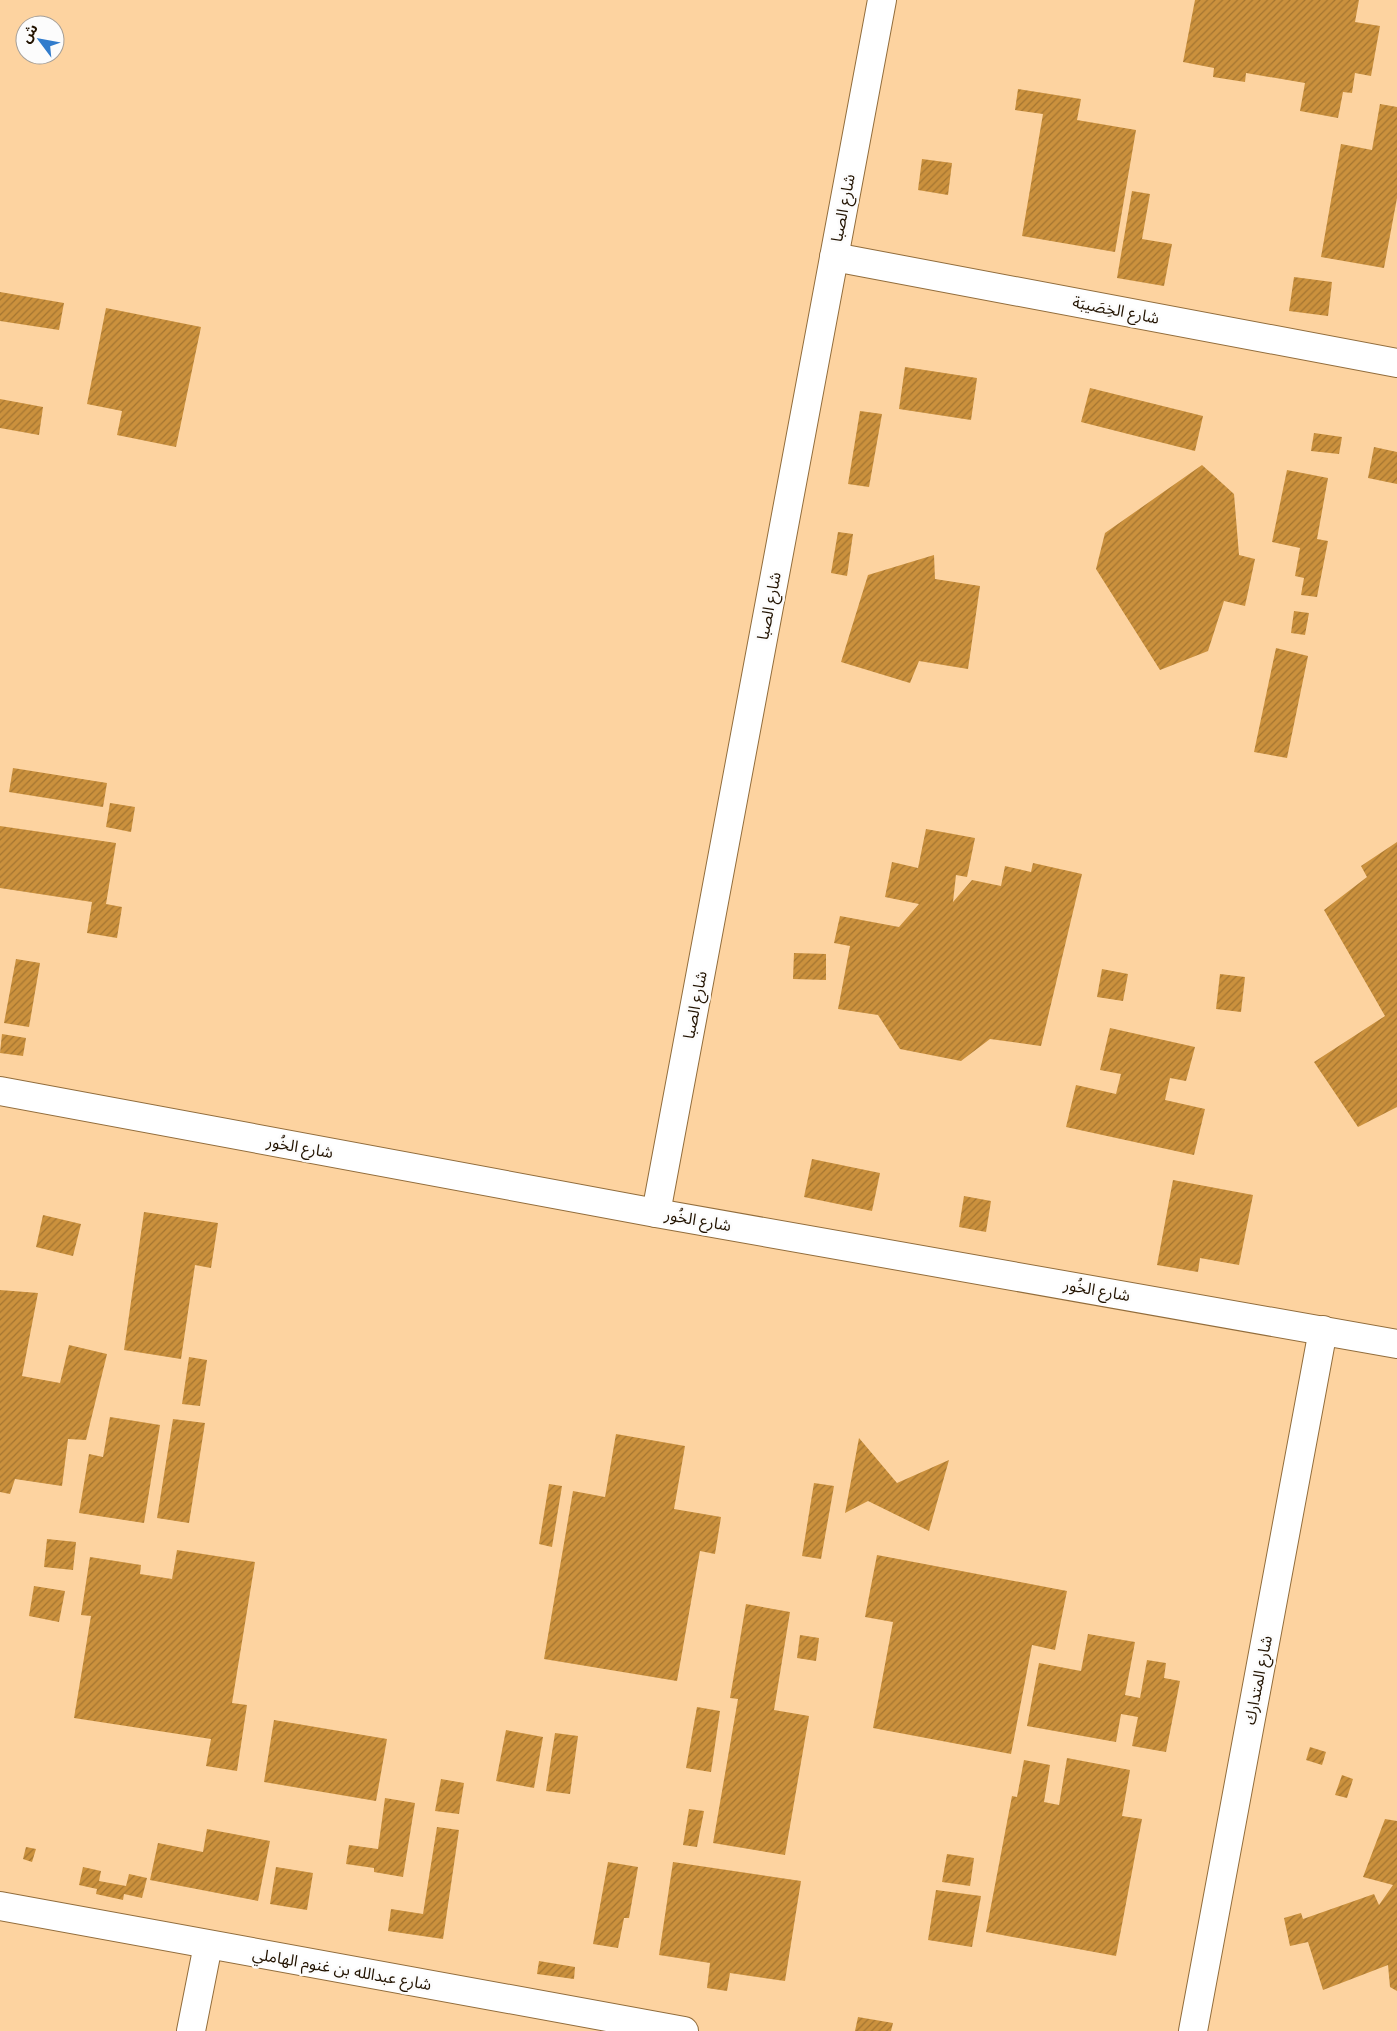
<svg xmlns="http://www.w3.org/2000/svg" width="1397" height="2031" viewBox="0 0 1397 2031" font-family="Poppins,'Noto Sans Arabic',sans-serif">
<defs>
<pattern id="building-hatch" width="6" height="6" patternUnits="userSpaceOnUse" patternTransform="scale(1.25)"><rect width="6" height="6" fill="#cb913d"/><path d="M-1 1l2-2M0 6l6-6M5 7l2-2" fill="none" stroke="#a47531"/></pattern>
</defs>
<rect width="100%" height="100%" fill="#fdd3a0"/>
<g fill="url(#building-hatch)">
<polygon points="1195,0 1359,0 1355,22 1380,26 1371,76 1355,73 1352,93 1343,92 1338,118 1300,111 1305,83 1246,73 1245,82 1213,77 1214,68 1183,62"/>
<polygon points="1018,89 1081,99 1077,120 1136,130 1115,252 1022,236 1043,114 1015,110"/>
<polygon points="1380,104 1397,107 1397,198 1384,268 1321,257 1341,144 1372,150"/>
<polygon points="922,159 952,163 948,195 918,190"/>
<polygon points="1132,191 1150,194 1142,239 1172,244 1164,286 1117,278"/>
<polygon points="1294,277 1332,282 1328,316 1289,311"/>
<polygon points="0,292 64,303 59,330 0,321"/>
<polygon points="106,308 201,327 176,447 117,435 122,411 87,404"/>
<polygon points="905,367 977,378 971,420 899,409"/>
<polygon points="1090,388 1203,416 1195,451 1081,422"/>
<polygon points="0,399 43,407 39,435 0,428"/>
<polygon points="860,411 882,414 869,487 848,484"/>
<polygon points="1314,433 1342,437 1339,454 1311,451"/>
<polygon points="1374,447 1397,452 1397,484 1368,478"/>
<polygon points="1202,465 1234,494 1239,555 1255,559 1245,606 1224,601 1208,651 1160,670 1096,569 1105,533"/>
<polygon points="1287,470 1328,478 1317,539 1328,541 1317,597 1301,595 1304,578 1295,576 1300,548 1272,542"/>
<polygon points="838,532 853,534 847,576 831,573"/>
<polygon points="934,555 935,579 980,586 968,669 919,661 910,683 841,662 868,575"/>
<polygon points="1294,611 1309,613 1305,635 1291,633"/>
<polygon points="1276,648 1308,656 1287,758 1254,752"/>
<polygon points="13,768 107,783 103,807 9,792"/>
<polygon points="110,803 135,807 131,832 106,827"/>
<polygon points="0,826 116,843 106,904 122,907 117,938 87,933 92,902 0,888"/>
<polygon points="926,829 975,838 967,877 956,875 953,902 972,880 1001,886 1005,866 1031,872 1033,863 1082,874 1041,1046 990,1039 961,1061 900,1049 878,1015 838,1009 850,946 834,943 840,916 899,927 919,904 885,897 892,862 918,868"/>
<polygon points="1397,842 1397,1107 1358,1127 1314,1062 1385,1016 1324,910 1367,877 1361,866"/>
<polygon points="794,953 826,954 826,980 793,979"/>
<polygon points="16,959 40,963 29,1027 4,1023"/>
<polygon points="1102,969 1128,974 1123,1001 1097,997"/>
<polygon points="1220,974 1245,977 1241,1012 1216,1009"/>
<polygon points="1110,1028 1195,1047 1186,1081 1170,1078 1165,1100 1205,1109 1194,1155 1066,1127 1076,1085 1116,1094 1121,1074 1100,1070"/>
<polygon points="2,1034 26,1038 23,1056 0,1053"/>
<polygon points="812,1159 880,1173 872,1211 804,1197"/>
<polygon points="1173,1180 1253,1195 1239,1265 1200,1258 1198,1272 1157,1265"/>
<polygon points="964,1196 991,1201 986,1232 959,1227"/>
<polygon points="144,1212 218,1223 211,1268 195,1265 181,1359 124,1350"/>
<polygon points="43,1215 81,1224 73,1256 36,1247"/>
<polygon points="0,1290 38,1293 22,1376 60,1383 69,1345 107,1354 86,1440 68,1439 62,1486 15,1479 10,1494 0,1492"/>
<polygon points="189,1357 207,1360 200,1406 182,1404"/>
<polygon points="110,1417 160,1425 144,1523 79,1513 89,1454 103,1457"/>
<polygon points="173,1419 205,1423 189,1523 157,1518"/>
<polygon points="616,1434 685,1446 674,1509 721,1517 715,1554 700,1551 677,1681 544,1659 573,1491 605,1497"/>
<polygon points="859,1438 897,1483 949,1460 929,1531 868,1501 845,1513"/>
<polygon points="814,1483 834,1486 821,1559 802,1556"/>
<polygon points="549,1484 562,1486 552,1547 539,1544"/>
<polygon points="47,1539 76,1542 73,1570 44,1567"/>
<polygon points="177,1550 255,1562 232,1703 247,1705 237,1771 206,1766 211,1739 74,1718 91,1616 81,1615 90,1557 141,1565 140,1574 172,1579"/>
<polygon points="877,1555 1067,1591 1055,1650 1032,1645 1011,1754 873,1728 893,1622 865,1617"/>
<polygon points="34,1586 65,1591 59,1622 29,1616"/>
<polygon points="746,1604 790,1612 774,1710 809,1716 785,1855 713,1843 738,1699 730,1698"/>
<polygon points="1088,1634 1135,1642 1125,1695 1140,1698 1147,1660 1166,1663 1164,1678 1180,1681 1166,1752 1132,1746 1138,1717 1121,1714 1116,1742 1027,1726 1039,1663 1081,1671"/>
<polygon points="800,1635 819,1638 816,1661 797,1658"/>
<polygon points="697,1707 720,1711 711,1772 686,1768"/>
<polygon points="274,1720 387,1739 376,1801 264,1782"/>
<polygon points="506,1730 543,1737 534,1788 496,1781"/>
<polygon points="555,1733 578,1736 570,1794 546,1791"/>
<polygon points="1310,1747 1326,1752 1322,1765 1306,1760"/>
<polygon points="1067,1758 1130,1770 1122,1816 1142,1819 1116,1956 986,1932 1012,1796 1017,1797 1024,1760 1050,1765 1044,1802 1059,1805"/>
<polygon points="1342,1775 1353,1779 1347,1798 1335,1795"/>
<polygon points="441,1779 464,1783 459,1814 435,1811"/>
<polygon points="385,1798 415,1803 403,1877 374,1872 374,1868 346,1864 349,1845 378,1849"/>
<polygon points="689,1809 704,1811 697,1847 683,1845"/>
<polygon points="1385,1819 1397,1821 1397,1991 1390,1987 1388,1965 1323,1990 1308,1942 1290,1946 1284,1918 1301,1913 1303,1919 1374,1894 1379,1905 1393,1885 1363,1877"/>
<polygon points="437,1827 459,1830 443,1939 388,1931 391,1909 423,1914"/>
<polygon points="207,1829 270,1841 258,1901 150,1880 158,1843 203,1852"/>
<polygon points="26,1847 36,1849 32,1862 23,1859"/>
<polygon points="947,1854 974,1858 970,1886 942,1882"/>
<polygon points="608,1862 638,1867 629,1918 624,1918 618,1948 593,1944"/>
<polygon points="673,1862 801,1881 785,1981 730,1973 727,1991 707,1988 710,1963 659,1955"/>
<polygon points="83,1867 101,1871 99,1881 126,1886 129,1874 147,1878 142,1898 124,1894 123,1900 96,1894 97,1889 79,1885"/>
<polygon points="276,1867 313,1873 307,1910 270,1904"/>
<polygon points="936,1890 981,1896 972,1947 928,1940"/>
<polygon points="539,1961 575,1967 574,1979 537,1974"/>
<polygon points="858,2017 893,2023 891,2031 855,2031"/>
</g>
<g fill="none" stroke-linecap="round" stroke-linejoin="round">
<g stroke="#926d3c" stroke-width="30">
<g id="street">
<polyline points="834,257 1397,363"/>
<polyline points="0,1091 656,1213 1397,1344"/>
<polyline points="656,1213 882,0"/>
<polyline points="0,1906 684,2031"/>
<polyline points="191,2031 208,1945"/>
<polyline points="1193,2031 1323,1330"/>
</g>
</g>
<use href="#street" stroke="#fff" stroke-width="28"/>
</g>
<g text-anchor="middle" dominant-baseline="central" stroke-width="5" stroke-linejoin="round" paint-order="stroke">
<g font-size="16" fill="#221301" stroke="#fcfcfc">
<text transform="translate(843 208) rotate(-79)">شارع الصبا</text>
<text transform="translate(1116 310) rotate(11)">شارع الخِصَيبَة</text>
<text transform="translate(769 606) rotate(-79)">شارع الصبا</text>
<text transform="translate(695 1005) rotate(-79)">شارع الصبا</text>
<text transform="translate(300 1147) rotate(10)">شارع الخُور</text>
<text transform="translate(698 1220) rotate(10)">شارع الخُور</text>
<text transform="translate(1097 1290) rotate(10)">شارع الخُور</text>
<text transform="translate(1258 1680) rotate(-79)">شارع المتدارك</text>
<text transform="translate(342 1969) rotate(10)">شارع عبدالله بن غنوم الهاملي</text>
</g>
</g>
<g transform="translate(40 40) rotate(302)"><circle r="24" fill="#fcfcfc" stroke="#a59f98"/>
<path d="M0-4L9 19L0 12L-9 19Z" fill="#317ccc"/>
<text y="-8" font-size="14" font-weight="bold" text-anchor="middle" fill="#221301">ش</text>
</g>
</svg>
